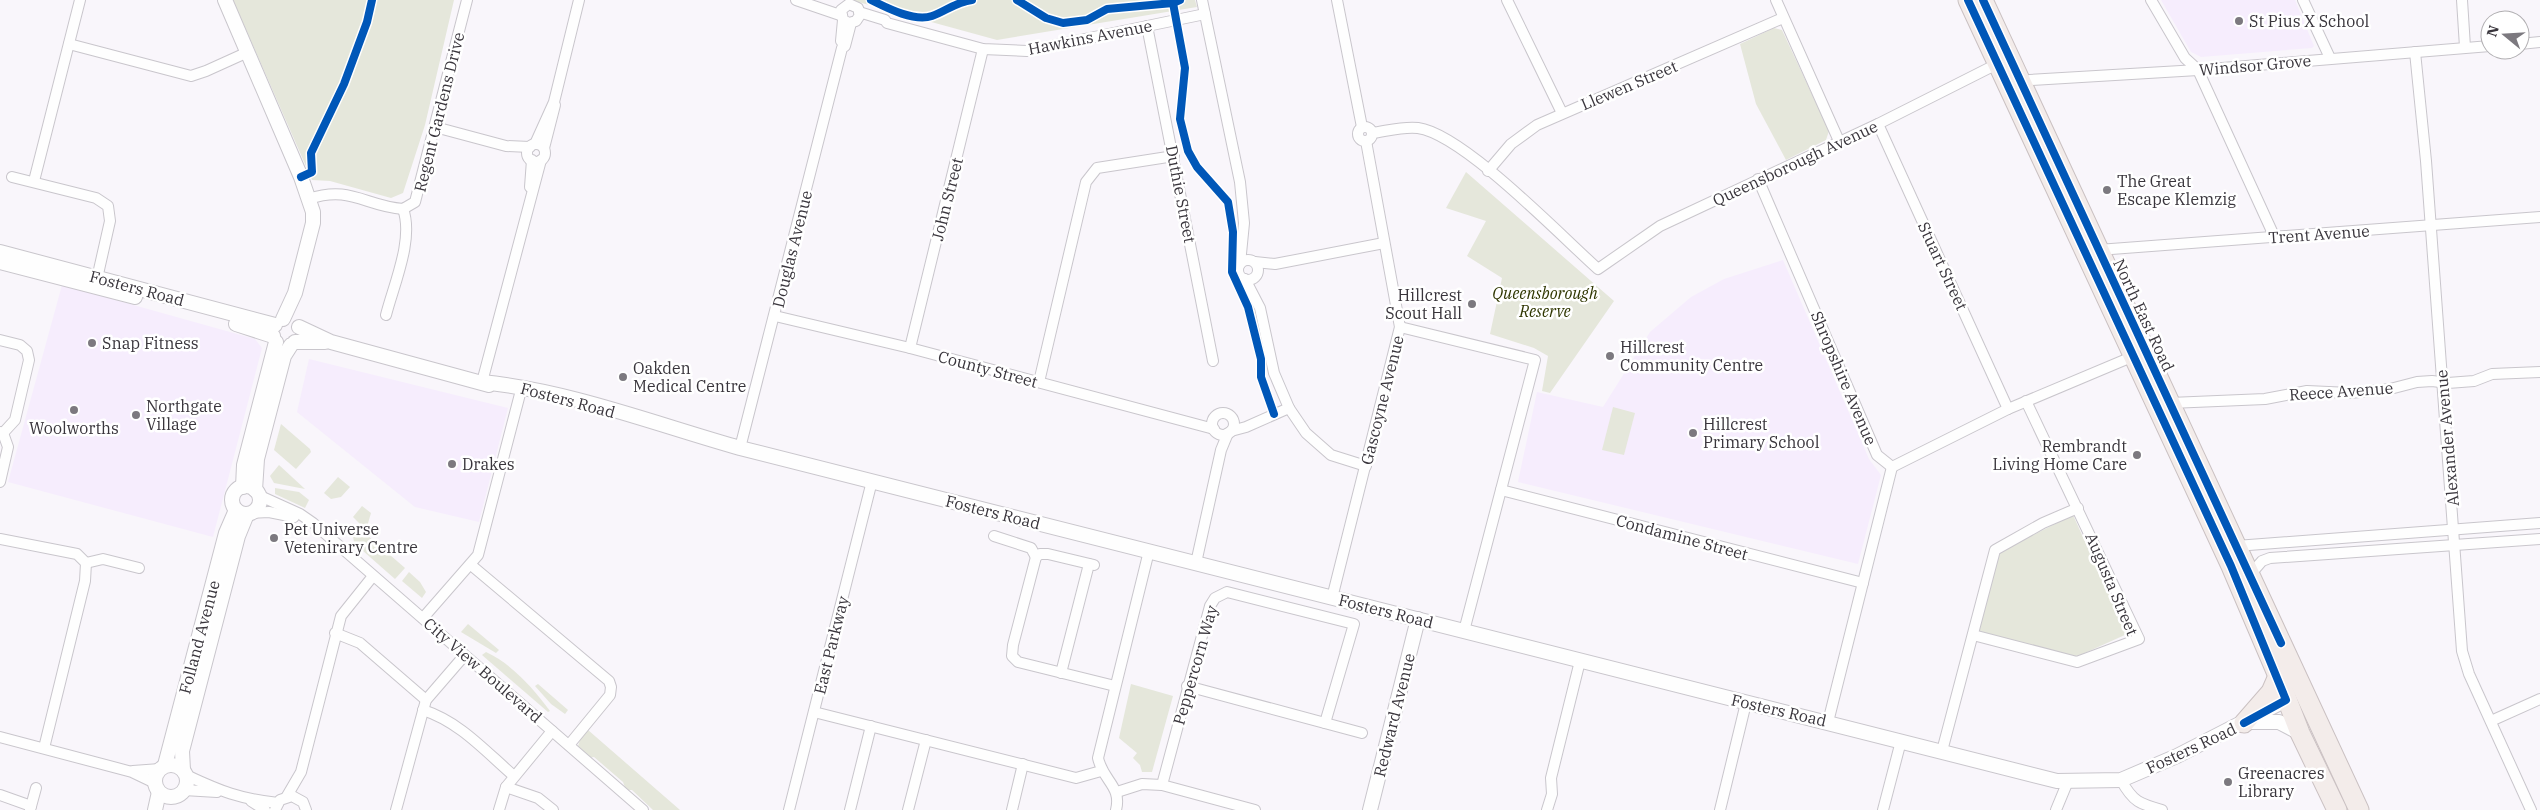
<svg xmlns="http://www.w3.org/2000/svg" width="2540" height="810" viewBox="0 0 2540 810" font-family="'IBM Plex Serif',serif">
<rect width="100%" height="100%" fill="#f9f6fb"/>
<g fill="#f6edfd">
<polygon points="2161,0 2295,0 2314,46 2312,48 2201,57 2191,52"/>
<polygon points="1783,260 1869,459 1881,475 1858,564 1518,482 1537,392 1603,407 1650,332 1691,297 1724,279"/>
<polygon points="62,285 255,339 262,348 213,537 8,482"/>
<polygon points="309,359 508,408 479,522 415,507 297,412"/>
</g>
<g fill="#e5e7db">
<polygon points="233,0 454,0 425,125 403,193 391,198 330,181 312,180"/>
<polygon points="851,0 1195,0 1197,7 997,40"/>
<polygon points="1774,28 1782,30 1829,131 1826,140 1786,160 1756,104 1740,44"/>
<polygon points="1466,172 1614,301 1550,393 1542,391 1548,356 1534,348 1490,334 1502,278 1467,256 1486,221 1446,208"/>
<polygon points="1613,407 1635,413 1624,455 1602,450"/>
<polygon points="281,424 310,449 311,452 296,469 274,450"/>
<polygon points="279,465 305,489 274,483 270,476"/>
<polygon points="338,477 350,487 341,497 331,499 324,493"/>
<polygon points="275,488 299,492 309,500 305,508 275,494"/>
<polygon points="362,506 371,513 366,530 353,517"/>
<polygon points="2073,515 2127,634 2076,657 1979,631 1999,552"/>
<polygon points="352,528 368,536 405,568 395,579 354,543"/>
<polygon points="409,572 420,582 426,592 422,598 402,581"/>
<polygon points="468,624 499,650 496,653 461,632"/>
<path d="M486,652C512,664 533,688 550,711L548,712L482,655Z"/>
<polygon points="538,684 568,710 565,714 551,704 535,686"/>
<polygon points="1131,684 1173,696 1152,772 1142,772 1140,765 1133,758 1137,753 1119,738"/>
<polygon points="588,730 680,810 653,810 632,790 626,790 623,782 594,757 588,758 578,746 580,740"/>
</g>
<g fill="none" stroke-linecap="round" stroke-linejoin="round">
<g stroke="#c9c6cc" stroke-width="12">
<g id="street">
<polyline points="796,0 840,15"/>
<polyline points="1202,0 1240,182 1244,223 1240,264"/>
<polyline points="1337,0 1362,127"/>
<polyline points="1507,0 1562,113"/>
<polyline points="1776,0 1839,141"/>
<polyline points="2151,0 2185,58 2198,70 2275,238"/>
<polyline points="2303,0 2330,58"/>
<polyline points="2462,0 2465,47"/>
<polyline points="859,12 885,20 887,23 983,49 1027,51 1205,14"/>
<polyline points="1147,26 1213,361"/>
<polyline points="841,41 843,20 841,10 849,4 858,8 860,15 856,21 849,23 843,20"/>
<polyline points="69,44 191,76 206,71 248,52"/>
<polyline points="2520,44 2540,42"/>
<polyline points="2415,52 2426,161 2462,651 2469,674 2531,810"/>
<polyline points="2021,83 2030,80 2198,70 2490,46"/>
<polyline points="1878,124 2008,409"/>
<circle cx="1365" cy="134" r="7"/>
<polyline points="435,127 506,146 530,147"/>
<path d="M1372,133C1387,131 1404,126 1418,128C1463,134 1561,236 1598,269L1660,226L1878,124L1997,64"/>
<polyline points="535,144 554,102 579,0"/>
<circle cx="536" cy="153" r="9"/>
<polyline points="544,148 555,105"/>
<polyline points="1488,171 1511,144 1537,125 1783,18"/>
<polyline points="12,177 96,198 108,206 110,221 96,283"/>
<polyline points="1758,179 1877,455 1892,467"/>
<polyline points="34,181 80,0"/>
<polyline points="530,187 532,160"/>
<path d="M309,199C350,185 365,206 403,209L415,202L467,0"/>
<polyline points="2098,250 2540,217"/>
<circle cx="1248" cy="270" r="10"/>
<polyline points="1255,262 1275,264 1384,243"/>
<polyline points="1245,279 1260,308 1274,373 1289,408 1306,433 1331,455 1366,466"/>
<path d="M386,315C394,284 414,239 403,209"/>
<polyline points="775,316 910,348 1214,429"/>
<polyline points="1400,327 1535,360 1464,631"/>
<polyline points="0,340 20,345 27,351 29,360 15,420 3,433"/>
<polyline points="910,348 983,49"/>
<polyline points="482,382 541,160"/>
<polyline points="1039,382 1086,182 1097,168 1174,156"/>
<polyline points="2170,403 2265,399 2307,391 2350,393 2390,389 2417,382 2432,381 2448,383 2474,381 2492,374 2540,372"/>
<circle cx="1223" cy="424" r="11"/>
<polyline points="1231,431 1246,427 1289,408"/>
<polyline points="0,432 3,433 8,447 0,482"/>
<polyline points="740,448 842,48 845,46 851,23"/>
<polyline points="1892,467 2008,409 2134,356"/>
<polyline points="1501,490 1863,583"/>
<polyline points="258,495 300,514 313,523 643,810"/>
<polyline points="251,513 269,512 294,517"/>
<polyline points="994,536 1031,548 1036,557"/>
<polyline points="0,539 77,554 86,563 85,581 44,748"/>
<polyline points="2236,546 2540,523"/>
<polyline points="86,563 103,559 139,568"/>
<polyline points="1196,563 1221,450 1228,433"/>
<polyline points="471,565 609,681 611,687 610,695 569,745"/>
<polyline points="1094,565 1048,554 1040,554 1036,557 1013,645 1012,656 1018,662 1115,686"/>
<polyline points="2249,576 2262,561 2270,558 2540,539"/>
<polyline points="1332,598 1400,327 1366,141"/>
<polyline points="423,618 478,555 520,394"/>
<polyline points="335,633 360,643 426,700"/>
<polyline points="1973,635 2077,662 2139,639 2026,401"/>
<polyline points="1061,673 1089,564"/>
<polyline points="1187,686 1362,733"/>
<path d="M423,710C460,722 485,751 514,776"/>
<polyline points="814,712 1076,778 1101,771"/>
<polyline points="2491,721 2540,699"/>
<polyline points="1828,722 1892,467"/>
<polyline points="0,737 132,772 155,783"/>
<polyline points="1942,751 1995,550 2043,523 2078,508"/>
<polyline points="133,771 160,769"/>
<path d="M186,775C220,791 240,799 278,803"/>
<path d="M2121,780C2133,802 2140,804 2162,810"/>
<polyline points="1162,785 1210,606 1215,598 1227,592 1354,624 1325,723"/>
<polyline points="506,787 538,798 553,810"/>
<polyline points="184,790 217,792"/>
<polyline points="1117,792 1142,784 1162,785 1255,810"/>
<polyline points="0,795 31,806"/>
<polyline points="287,796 301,772 341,616 373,576"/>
<polyline points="251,801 265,810"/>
<polyline points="30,810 36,788"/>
<polyline points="275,810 280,800 292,796 303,802 306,810"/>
<polyline points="396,810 426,700 464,656"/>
<polyline points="499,810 506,787 552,731"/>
<polyline points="789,810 872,481"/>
<polyline points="850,810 871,726"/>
<polyline points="908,810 926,740"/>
<polyline points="1012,810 1023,764"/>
<path d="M1116,810C1122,786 1103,781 1098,758L1149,551"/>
<polyline points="1547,810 1552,794 1551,778 1580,661"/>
<polyline points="1720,810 1746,703"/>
<polyline points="1883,810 1901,741"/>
<polyline points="2056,810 2068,781"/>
</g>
</g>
<g stroke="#c9c6cc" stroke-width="16">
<g id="secondary">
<polyline points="225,0 301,177 313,212 313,223 295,293 283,319"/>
<polyline points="0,252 275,325"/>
<polyline points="0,262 135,297"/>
<polyline points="236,324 273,336"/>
<polyline points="299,327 331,342 489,385"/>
<polyline points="295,342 325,342"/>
<path d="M482,382C570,391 655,424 740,448L2057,781L2121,780L2177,756L2286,700"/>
<circle cx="246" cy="500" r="14"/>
<polyline points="243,487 244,465 276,342"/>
<polyline points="255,490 257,459 284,356 291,345"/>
<polyline points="2249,722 2279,722 2300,733"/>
<circle cx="171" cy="781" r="16"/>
<polyline points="165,765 226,533 236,510"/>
<polyline points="183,770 182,751 238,536 247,514"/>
<polyline points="155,810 159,792"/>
<polyline points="1370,810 1418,619"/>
</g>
</g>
<g stroke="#cac1c2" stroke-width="21">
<g id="highway">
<polyline points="1968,0 2231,566 2278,676 2300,733 2337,810"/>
<polyline points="1983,0 2359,810"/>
<polyline points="2244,723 2271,692 2278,676"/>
</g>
</g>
<use href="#street" stroke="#fefefe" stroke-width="10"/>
<use href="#secondary" stroke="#fefefe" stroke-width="14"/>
<use href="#highway" stroke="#f3ecea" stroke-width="19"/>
<g stroke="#fff" stroke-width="11">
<g id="cycleway">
<path d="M871,0C887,8 914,22 932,16C946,11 956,2 972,0"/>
<polyline points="1017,0 1046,18 1063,23 1087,20 1107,9 1173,3"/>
<polyline points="1180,0 1173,3 1185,68 1180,119 1188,151 1197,167 1228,202 1233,232 1232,272 1248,307 1261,359 1261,377 1274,414"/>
<polyline points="1968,0 2231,566 2286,700 2244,723"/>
<polyline points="1983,0 2281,643"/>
<polyline points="301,177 312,172 311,153 344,84 367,22 372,0"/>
</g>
</g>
<use href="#cycleway" stroke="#0057b8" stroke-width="8"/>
</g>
<g fill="#7c797f" stroke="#fff" stroke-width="2">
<circle cx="2239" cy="21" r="5"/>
<circle cx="2107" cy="190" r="5"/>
<circle cx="1472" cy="304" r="5"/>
<circle cx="92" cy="343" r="5"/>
<circle cx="1610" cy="356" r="5"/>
<circle cx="623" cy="377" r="5"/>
<circle cx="74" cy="410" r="5"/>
<circle cx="136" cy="415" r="5"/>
<circle cx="1693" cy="433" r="5"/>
<circle cx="2137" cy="455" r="5"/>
<circle cx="452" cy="464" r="5"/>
<circle cx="274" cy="538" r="5"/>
<circle cx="2228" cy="782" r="5"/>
</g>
<g text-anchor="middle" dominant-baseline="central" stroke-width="5" stroke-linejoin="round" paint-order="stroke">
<g font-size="16" fill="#39353c" stroke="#fff" text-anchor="start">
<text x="2249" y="21">St Pius X School</text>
<text x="2117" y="181">The Great<tspan x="2117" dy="18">Escape Klemzig</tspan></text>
<text x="1462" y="295" text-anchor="end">Hillcrest<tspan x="1462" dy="18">Scout Hall</tspan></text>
<text x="102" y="343">Snap Fitness</text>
<text x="1620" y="347">Hillcrest<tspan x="1620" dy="18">Community Centre</tspan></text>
<text x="633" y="368">Oakden<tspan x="633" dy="18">Medical Centre</tspan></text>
<text x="146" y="406">Northgate<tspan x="146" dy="18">Village</tspan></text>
<text x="1703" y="424">Hillcrest<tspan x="1703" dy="18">Primary School</tspan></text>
<text x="74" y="428" text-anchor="middle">Woolworths</text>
<text x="2127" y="446" text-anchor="end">Rembrandt<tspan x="2127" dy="18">Living Home Care</tspan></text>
<text x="462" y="464">Drakes</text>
<text x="284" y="529">Pet Universe<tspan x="284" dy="18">Vetenirary Centre</tspan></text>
<text x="2238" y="773">Greenacres<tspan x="2238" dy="18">Library</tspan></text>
</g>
<g font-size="16" fill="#39353c" stroke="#fff">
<text transform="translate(1090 37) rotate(-11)">Hawkins Avenue</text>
<text transform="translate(2255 65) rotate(-5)">Windsor Grove</text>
<text transform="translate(1629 85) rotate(-23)">Llewen Street</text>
<text transform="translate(439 112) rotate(-76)">Regent Gardens Drive</text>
<text transform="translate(1795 163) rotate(-25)">Queensborough Avenue</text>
<text transform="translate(1181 194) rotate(79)">Duthie Street</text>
<text transform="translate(947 199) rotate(-76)">John Street</text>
<text transform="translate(2319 234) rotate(-4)">Trent Avenue</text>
<text transform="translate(792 249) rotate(-76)">Douglas Avenue</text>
<text transform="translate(1943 266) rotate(65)">Stuart Street</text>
<text transform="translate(137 288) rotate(15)">Fosters Road</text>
<text transform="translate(2144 315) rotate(65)">North East Road</text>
<text transform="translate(988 369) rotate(15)">County Street</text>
<text transform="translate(1844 378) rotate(67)">Shropshire Avenue</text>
<text transform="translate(2341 391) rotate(-4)">Reece Avenue</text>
<text transform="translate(568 400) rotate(15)">Fosters Road</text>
<text transform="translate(1382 400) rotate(-76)">Gascoyne Avenue</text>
<text transform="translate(2447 438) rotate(-95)">Alexander Avenue</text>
<text transform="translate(993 512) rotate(14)">Fosters Road</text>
<text transform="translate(1682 537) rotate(15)">Condamine Street</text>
<text transform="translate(2112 584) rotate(67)">Augusta Street</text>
<text transform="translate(1386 611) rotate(14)">Fosters Road</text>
<text transform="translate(199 637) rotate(-75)">Folland Avenue</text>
<text transform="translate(831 645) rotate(-76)">East Parkway</text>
<text transform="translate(1195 665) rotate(-74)">Peppercorn Way</text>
<text transform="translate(483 670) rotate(41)">City View Boulevard</text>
<text transform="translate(1779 710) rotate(13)">Fosters Road</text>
<text transform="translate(1394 715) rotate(-76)">Redward Avenue</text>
<text transform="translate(2191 748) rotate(-25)">Fosters Road</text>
</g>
<g font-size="16" font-style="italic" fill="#2f3600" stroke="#fff">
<text x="1545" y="293">Queensborough<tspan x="1545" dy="18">Reserve</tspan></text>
</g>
</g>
<g transform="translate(2505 35) rotate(288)"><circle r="24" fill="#ffffff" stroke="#b0aeb1"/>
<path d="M0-4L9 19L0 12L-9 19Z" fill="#7c797f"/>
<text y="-8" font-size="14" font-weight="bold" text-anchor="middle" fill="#39353c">N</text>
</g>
</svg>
